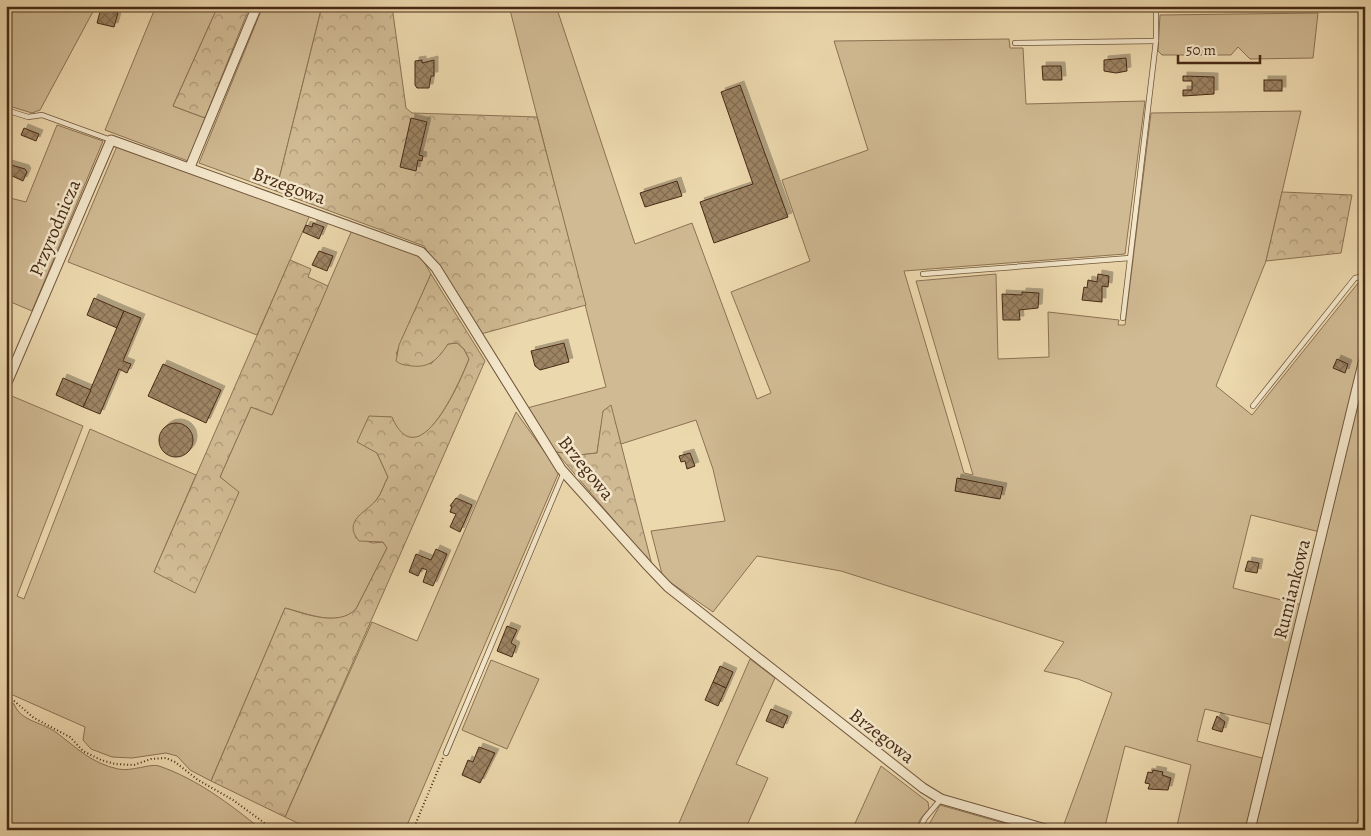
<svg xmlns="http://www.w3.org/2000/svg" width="1371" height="836" viewBox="0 0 1371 836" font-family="Alegreya,serif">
<defs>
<pattern id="forest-crowns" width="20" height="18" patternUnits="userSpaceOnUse" patternTransform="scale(1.25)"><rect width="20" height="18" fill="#d0ba93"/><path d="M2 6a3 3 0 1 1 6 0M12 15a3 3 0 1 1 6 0" fill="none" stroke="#ab9777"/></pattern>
<pattern id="building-cross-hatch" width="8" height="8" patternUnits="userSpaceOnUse" patternTransform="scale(1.25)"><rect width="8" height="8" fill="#9d8464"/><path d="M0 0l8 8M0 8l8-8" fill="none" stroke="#826c51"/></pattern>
<filter id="shadow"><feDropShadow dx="4" dy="-4" stdDeviation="0" flood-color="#0004"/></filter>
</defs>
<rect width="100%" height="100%" fill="#ecd8ad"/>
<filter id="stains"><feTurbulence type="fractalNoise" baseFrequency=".004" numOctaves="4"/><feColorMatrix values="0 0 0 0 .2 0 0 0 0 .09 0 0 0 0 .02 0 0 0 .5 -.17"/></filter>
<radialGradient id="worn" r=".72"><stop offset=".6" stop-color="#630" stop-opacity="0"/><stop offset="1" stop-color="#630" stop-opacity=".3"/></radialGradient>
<g fill="#d0ba93" stroke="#8c7254">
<polygon points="9,6 96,6 40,110 32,113 6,105 6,10"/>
<polygon points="156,6 218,6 173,106 205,118 188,161 105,130"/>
<polygon points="263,6 322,6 276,191 199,163"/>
<polygon points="509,6 556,6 635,244 692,223 757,399 771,393 731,292 810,261 782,180 868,150 834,41 1009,39 1010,48 1023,48 1026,104 1145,101 1125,254 904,271 964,473 973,475 916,281 996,274 998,359 1049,357 1048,312 1119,320 1118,325 1125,325 1151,113 1301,111 1266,261 1216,386 1252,415 1358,283 1365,282 1365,344 1320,532 1251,515 1233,588 1302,605 1273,725 1205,709 1197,741 1266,759 1248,830 1176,830 1191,765 1125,746 1104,830 1072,830 1063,827 1112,693 1078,679 1044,671 1064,642 841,571 757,556 713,612 667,580 662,574 651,531 725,521 713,469 696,420 621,444 610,406 601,426 597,453 579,455 556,452 527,408 606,387"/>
<polygon points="1318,13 1313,58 1250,59 1238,47 1231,55 1162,55 1158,51 1160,15"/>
<polygon points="57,125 103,141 32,311 6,300 6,197 26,202"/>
<polygon points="117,146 310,215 257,335 68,262"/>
<path d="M352,230L420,255L431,274L396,354L431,364L448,344L457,343L464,349L469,359C462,376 428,458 401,434C396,430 394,422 391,417H369L377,453L388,477C384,484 382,493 377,499C366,516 351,510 356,538L373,543L383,542L387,548L356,609C338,628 307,613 285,608L211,781L190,770L177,756L166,753L132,758L112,757L91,749L83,740L85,727L6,692L7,394L83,426L17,596L24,599L90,429L196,475L154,572L239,493L220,477L251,407L272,415Z"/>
<polygon points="1365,371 1365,792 1355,830 1254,830"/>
<polygon points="516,412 559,472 405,830 312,830 285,817 372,622 417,641"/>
<polygon points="750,659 775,678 736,764 768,778 745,830 676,830"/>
<polygon points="491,660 539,679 507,749 462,730"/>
<path d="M6,700L14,704C21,722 43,722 57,733C77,748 91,763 118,769C131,772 151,763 159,766C197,779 230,804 262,830H6Z"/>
<polygon points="881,766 928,802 929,809 921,818 915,830 852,830"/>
<polygon points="940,805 1014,826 1013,830 926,830"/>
</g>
<g fill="url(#forest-crowns)" stroke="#8c7254">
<polygon points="218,6 250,6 205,118 173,106"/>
<polygon points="322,6 392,6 406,108 412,113 537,117 586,305 481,334 424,246 276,191"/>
<polygon points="1282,192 1352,195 1341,253 1266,261"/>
<polygon points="290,260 311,269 308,277 328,286 272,415 251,407 220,477 239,492 195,593 154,572"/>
<path d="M431,274L485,361L285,817L211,781L285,608C306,614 338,627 356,609L387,548L383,542L359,541C341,520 369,511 377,499C382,493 384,484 388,477L377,453L357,442L369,416L392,417C418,478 459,385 469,359L464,349L457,343L448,344C438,359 430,368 412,366C405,365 401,365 396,361L399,345Z"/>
<polygon points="611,405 652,565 556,452 579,455 597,453 603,411"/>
</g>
<g fill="url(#building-cross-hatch)" stroke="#472a15" filter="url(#shadow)">
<polygon points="101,8 118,13 114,27 97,23"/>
<polygon points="1126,58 1127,71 1116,73 1104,71 1104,60"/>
<polygon points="422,60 422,63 434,60 434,76 431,76 429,88 417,88 415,85 415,61"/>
<polygon points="1042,66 1061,66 1062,80 1043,80"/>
<polygon points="1183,76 1214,77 1214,94 1183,96 1183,90 1192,90 1192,81 1183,81"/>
<rect x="1264" y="80" width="18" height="11"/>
<polygon points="740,85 788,217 714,243 700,202 753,184 721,92"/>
<polygon points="411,118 427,122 419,155 423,156 422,161 418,160 416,171 400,167"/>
<polygon points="24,128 39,134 36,141 21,135"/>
<polygon points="8,164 25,169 27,172 23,181 6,173"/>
<polygon points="677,181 682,196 645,207 640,193"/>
<polygon points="313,223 324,227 319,239 303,232 306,225 312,227"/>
<polygon points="319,251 333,256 327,271 312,265"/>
<polygon points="1098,274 1109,276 1108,287 1102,286 1102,302 1082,300 1084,287 1087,288 1088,280 1097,282"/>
<polygon points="1022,292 1039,293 1038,308 1019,310 1020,320 1003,320 1002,294 1022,295"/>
<polygon points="94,298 124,311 117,328 87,315"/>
<polygon points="124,311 141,318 123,361 131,364 127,373 119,369 100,414 83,407"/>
<polygon points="564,343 569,362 540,370 535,366 531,351"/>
<polygon points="1337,359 1348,364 1345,373 1333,368"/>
<polygon points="163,364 221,390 206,423 148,396"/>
<polygon points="63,378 91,390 83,407 56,395"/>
<circle cx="176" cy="440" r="17"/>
<polygon points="690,453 695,466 687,469 685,461 681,462 679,456"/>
<polygon points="957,478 1003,487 1000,499 955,491"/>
<polygon points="456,498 472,505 460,532 450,527 456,514 450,512 452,506 450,506"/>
<polygon points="436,549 447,554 433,586 423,582 427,570 422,568 418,576 409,572 416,554 431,560"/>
<polygon points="1248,561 1259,563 1257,573 1245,571"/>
<polygon points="507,626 517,630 511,643 516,646 512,657 497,651"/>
<polygon points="720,666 733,672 726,688 713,682"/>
<polygon points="713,682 726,688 718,706 705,700"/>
<polygon points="771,709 788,716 783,728 766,721"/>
<polygon points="1217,716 1225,722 1222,732 1212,729"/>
<polygon points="479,747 495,753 480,783 462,775 468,760 473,762"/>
<polygon points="1153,770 1163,772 1162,775 1171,778 1168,790 1148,789 1150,784 1145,783 1148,772 1152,773"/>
</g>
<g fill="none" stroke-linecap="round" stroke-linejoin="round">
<g stroke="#70563b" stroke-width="6">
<g id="lane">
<polyline points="1015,43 1156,41"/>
<polyline points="6,110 28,117 42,115 111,140"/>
<polyline points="923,274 1130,258"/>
<polyline points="1123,318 1156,41 1156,6"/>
<polyline points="1253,406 1355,278 1365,276"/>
<polyline points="446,753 564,472"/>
<polyline points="919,830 925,818 941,799"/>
</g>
</g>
<g stroke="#70563b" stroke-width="11">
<g id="street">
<polyline points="190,167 257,6"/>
<polyline points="6,385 111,140 421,252 436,268 561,469 648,566 668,587 923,788 941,799 1049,830"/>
<polyline points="1250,830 1365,355"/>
</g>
</g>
<g stroke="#472a15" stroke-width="2" stroke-dasharray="1 2.5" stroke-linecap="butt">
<polyline points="6,694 34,718 70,737 83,751 101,760 115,764 134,765 151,759 166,758 175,762 198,780 233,800 274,830"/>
<polyline points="413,830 443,758"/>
</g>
<use href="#lane" stroke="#f3e6ca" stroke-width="4.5"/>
<use href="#street" stroke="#f3e6ca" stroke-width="9"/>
</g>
<g text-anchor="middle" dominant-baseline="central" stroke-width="5" stroke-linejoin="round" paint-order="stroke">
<g font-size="19" fill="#472a15" stroke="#f3e6ca">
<text transform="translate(289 186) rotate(20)">Brzegowa</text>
<text transform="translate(55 228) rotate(-67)">Przyrodnicza</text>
<text transform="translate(586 468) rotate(51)">Brzegowa</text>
<text transform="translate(1292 589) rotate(-76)">Rumiankowa</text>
<text transform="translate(882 736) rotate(38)">Brzegowa</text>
</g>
</g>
<rect width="1371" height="836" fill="none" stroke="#ecd8ad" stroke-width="25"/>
<rect x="8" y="8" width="1356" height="821" fill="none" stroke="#472a15" stroke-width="2.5"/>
<rect x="12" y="12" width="1346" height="811" fill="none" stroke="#472a15"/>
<path d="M1178 55v8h82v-8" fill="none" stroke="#472a15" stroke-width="2.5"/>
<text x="1186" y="55" font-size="15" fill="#472a15" stroke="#f3e6ca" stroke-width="4" paint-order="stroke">50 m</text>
<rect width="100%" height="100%" filter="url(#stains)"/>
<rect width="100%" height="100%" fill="url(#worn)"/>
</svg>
